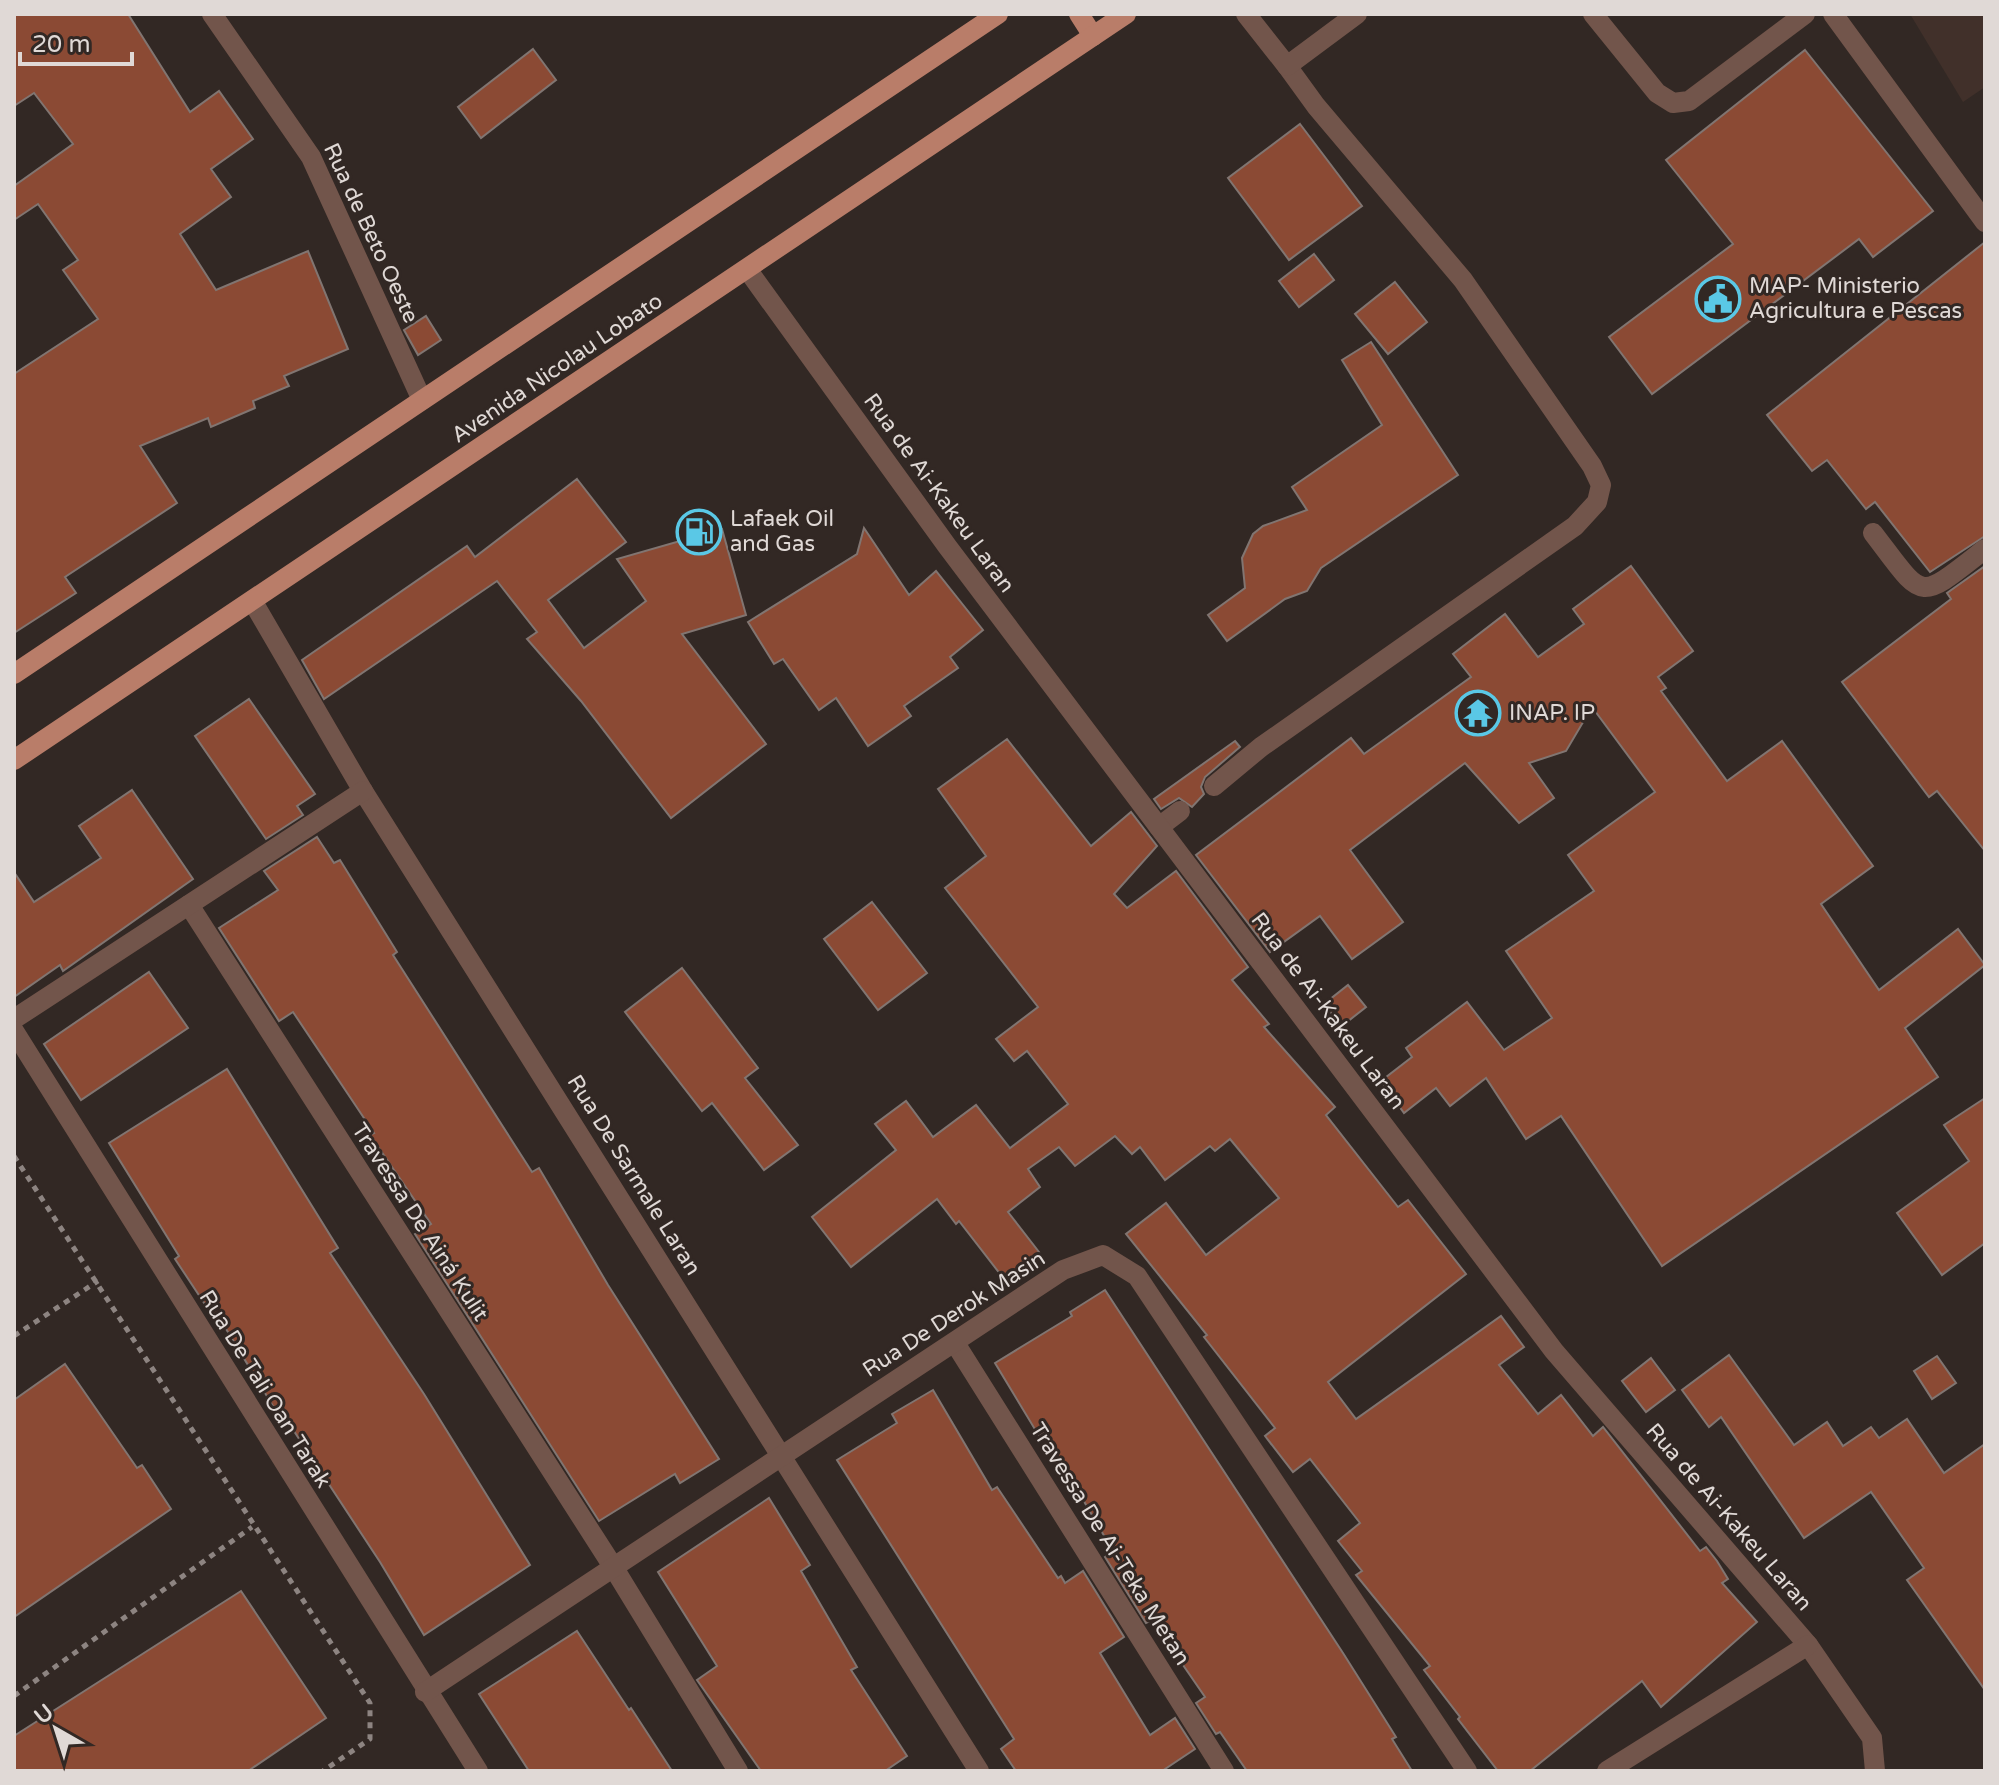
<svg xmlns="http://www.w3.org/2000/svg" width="1999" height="1785" viewBox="0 0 1999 1785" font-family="'Varela Round',sans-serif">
<rect width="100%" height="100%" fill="#322824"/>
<polygon fill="#41302a" points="1910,14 1985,14 1985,87 1963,102"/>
<g fill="#8b4a34" stroke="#817571" stroke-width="2">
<polygon points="14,14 128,14 190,112 219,91 253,139 211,169 231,197 180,234 216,290 308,251 348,349 284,376 289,386 253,401 255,408 211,427 208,418 140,446 177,503 65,577 76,593 14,633 14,374 98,319 63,270 78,260 38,204 14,220 14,186 73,144 34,93 14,106"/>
<polygon points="533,49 556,80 481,138 458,107"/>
<polygon points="1805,50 1933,211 1873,257 1859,239 1652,394 1609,337 1733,244 1666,160"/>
<polygon points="1300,124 1362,206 1289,260 1228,178"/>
<polygon points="1985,242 1985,536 1930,572 1875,502 1866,509 1827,460 1812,471 1767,415"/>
<polygon points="1314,254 1334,280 1299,307 1279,281"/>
<polygon points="1395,282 1427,322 1388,354 1355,314"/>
<polygon points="426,316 441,340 418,355 404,330"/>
<polygon points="1371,342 1458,475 1321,568 1307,591 1285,599 1227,641 1208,615 1245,588 1242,558 1253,534 1263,526 1307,510 1292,487 1382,425 1342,360"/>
<polygon points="577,479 626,542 548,600 584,648 646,601 617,559 722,529 746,615 682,634 766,744 671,818 581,701 527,639 537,632 497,581 324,699 302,660 467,546 475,557"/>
<polygon points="864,528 909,595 936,571 983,630 950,657 958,668 904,706 911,716 868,746 836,698 819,710 783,659 774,664 748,622 857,554"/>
<polygon points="1631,566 1693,651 1658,677 1666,688 1661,691 1727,781 1782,741 1873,866 1821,904 1879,990 1958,929 1985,965 1905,1028 1938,1077 1662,1266 1561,1116 1526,1139 1486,1078 1450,1106 1436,1088 1404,1113 1381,1081 1412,1057 1406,1048 1467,1002 1504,1050 1552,1018 1506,951 1594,891 1568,855 1655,792 1592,707 1566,751 1529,763 1554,798 1519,823 1465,763 1350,850 1403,922 1352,959 1320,916 1270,952 1196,855 1351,738 1364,754 1471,677 1453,654 1505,614 1538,657 1584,624 1573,609"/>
<polygon points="1985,566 1985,851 1937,791 1929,797 1842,682 1951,599 1947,593"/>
<polygon points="249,699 315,794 297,806 303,815 266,839 195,736"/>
<polygon points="1007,739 1091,846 1131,812 1157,846 1114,894 1127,908 1176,871 1248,967 1232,980 1269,1024 1264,1027 1335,1107 1326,1115 1398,1207 1408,1200 1466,1274 1328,1382 1356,1419 1501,1316 1524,1347 1499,1365 1538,1414 1561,1395 1593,1436 1603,1427 1700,1551 1706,1547 1717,1561 1728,1579 1722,1583 1757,1622 1661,1707 1642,1681 1530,1771 1498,1771 1458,1719 1460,1717 1424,1670 1430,1666 1356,1575 1362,1571 1338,1541 1360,1523 1310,1459 1293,1472 1265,1436 1275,1428 1204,1337 1207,1335 1126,1234 1166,1203 1206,1255 1279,1198 1230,1139 1215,1151 1210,1146 1165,1180 1140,1147 1132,1154 1115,1136 1075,1166 1059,1147 1028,1169 1040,1187 1008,1212 1039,1252 1004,1279 959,1221 956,1224 937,1199 851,1267 812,1217 896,1150 875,1124 906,1101 933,1137 976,1105 1010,1148 1068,1104 1027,1051 1014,1061 996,1039 1038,1007 945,888 986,856 938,789"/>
<polygon points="1235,741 1240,747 1205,777 1201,787 1204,794 1192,807 1179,798 1161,809 1154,799"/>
<polygon points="132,790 193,879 63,971 60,965 14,997 14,872 34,902 101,858 79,826"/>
<polygon points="317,837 334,863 340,860 397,952 393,955 532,1172 539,1168 608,1285 719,1459 680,1483 675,1474 599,1521 415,1234 431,1224 370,1135 374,1133 293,1012 279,1021 219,928 278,890 264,871"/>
<polygon points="872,902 927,973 878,1010 824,939"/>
<polygon points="682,968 758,1068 745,1078 798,1145 764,1170 712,1103 702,1111 625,1012"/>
<polygon points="149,972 188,1028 81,1100 44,1044"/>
<polygon points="1348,985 1366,1007 1342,1026 1324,1004"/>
<polygon points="227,1069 338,1248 330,1253 424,1394 530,1565 424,1635 380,1562 286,1419 282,1421 220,1319 216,1321 175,1259 179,1256 109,1143"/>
<polygon points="1985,1098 1985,1243 1942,1275 1897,1213 1969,1161 1944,1125"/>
<polygon points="1105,1290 1343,1653 1396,1737 1392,1739 1412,1771 1247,1771 1220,1732 1216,1734 1196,1703 1205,1697 1152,1620 1146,1623 1105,1557 1113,1551 1044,1433 1039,1436 995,1363 1072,1316 1070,1312"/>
<polygon points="1729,1355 1794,1445 1827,1422 1843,1446 1871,1427 1879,1438 1907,1419 1944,1473 1985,1444 1985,1690 1907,1580 1924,1568 1871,1492 1804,1538 1721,1417 1709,1427 1682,1390"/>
<polygon points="1937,1356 1956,1383 1932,1399 1914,1371"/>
<polygon points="1651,1358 1675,1390 1646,1412 1622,1381"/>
<polygon points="65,1364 137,1468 142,1465 171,1509 14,1617 14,1400"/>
<polygon points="933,1390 992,1490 997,1487 1058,1578 1061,1576 1065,1583 1083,1571 1124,1637 1100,1653 1150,1735 1175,1718 1195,1749 1162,1771 1016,1771 1001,1749 1014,1739 837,1460 897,1423 892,1414"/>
<polygon points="769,1498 810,1565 801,1571 857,1667 851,1670 907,1756 885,1771 761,1771 697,1680 717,1666 658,1572"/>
<polygon points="241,1591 326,1718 248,1771 14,1771 14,1736"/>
<polygon points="577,1631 629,1710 631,1708 672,1771 529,1771 479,1694"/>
</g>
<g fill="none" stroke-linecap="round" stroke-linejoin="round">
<g stroke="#8d8481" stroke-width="5" stroke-dasharray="6 6" stroke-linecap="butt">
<polyline points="14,1156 370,1703 370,1739 323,1771"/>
<polyline points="14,1336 98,1281"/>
<polyline points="14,1696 252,1527"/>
</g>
<g stroke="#72554b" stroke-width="20">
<polyline points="1593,14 1657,93 1673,103 1689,101 1805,14"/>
<path d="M1873,533C1925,601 1916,603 1985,549"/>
<polyline points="1214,786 1261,747 1575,526 1597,502 1601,485 1592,466 1463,280 1316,106 1287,66"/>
<polyline points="1159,827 1180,811"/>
</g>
<g stroke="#72554b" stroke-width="20">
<polyline points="212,14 311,157 422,400"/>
<polyline points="1246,14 1287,66 1357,14"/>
<polyline points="1833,14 1985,222"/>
<polyline points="747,269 947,546 1554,1351 1808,1645 1872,1738 1875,1771"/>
<polyline points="253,602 363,791 979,1771"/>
<polyline points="189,905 612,1565 738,1771"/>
<polyline points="14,1019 363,791"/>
<polyline points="14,1031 478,1771"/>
<polyline points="955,1343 1224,1771"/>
<polyline points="425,1692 1063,1270 1103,1255 1137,1276 1467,1771"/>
<polyline points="1607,1771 1808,1645"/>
</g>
<g stroke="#b97d69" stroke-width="20">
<polyline points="1079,14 1093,36"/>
<polyline points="14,674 998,14"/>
<polyline points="14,760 1126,14"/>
</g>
</g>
<defs>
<g id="civic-ring" transform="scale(2.3)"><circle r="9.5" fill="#322824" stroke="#5ac8e6" stroke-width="1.5"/><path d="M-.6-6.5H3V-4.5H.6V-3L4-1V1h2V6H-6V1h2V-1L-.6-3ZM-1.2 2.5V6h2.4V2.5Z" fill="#5ac8e6"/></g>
<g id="fuel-ring" transform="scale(2.3)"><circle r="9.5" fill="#322824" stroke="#5ac8e6" stroke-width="1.5"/><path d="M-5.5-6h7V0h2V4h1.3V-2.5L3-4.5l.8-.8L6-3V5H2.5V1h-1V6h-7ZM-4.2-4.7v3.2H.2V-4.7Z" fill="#5ac8e6"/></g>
<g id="temple-ring" transform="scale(2.3)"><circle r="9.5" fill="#322824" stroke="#5ac8e6" stroke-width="1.5"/><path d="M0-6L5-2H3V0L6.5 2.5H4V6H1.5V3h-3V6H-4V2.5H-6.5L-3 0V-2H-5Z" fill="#5ac8e6"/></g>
</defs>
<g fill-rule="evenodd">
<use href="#civic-ring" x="1718" y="299"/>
<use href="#fuel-ring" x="699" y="532"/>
<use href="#temple-ring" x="1478" y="713"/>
</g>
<g text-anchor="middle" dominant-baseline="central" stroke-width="6" stroke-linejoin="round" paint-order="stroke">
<g font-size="22" fill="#e0d9d6" stroke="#322824">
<text transform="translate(371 233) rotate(65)">Rua de Beto Oeste</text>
<text transform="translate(557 368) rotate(-34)">Avenida Nicolau Lobato</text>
<text transform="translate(939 493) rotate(54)">Rua de Ai-Kakeu Laran</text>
<text transform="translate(1328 1011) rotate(53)">Rua de Ai-Kakeu Laran</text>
<text transform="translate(634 1175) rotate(58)">Rua De Sarmale Laran</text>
<text transform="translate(420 1222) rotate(57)">Travessa De Ainá Kulit</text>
<text transform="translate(954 1314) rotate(-33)">Rua De Derok Masin</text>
<text transform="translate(265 1389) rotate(58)">Rua De Tali Oan Tarak</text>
<text transform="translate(1729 1517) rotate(49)">Rua de Ai-Kakeu Laran</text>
<text transform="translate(1110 1544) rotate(58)">Travessa De Ai-Teka Metan</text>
</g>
<g font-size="22" fill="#e0d9d6" stroke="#322824" text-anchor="start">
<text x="1749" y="286">MAP- Ministerio<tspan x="1749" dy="25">Agricultura e Pescas</tspan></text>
<text x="730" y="519">Lafaek Oil<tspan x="730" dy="25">and Gas</tspan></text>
<text x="1509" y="713">INAP. IP</text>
</g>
</g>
<rect width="1999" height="1785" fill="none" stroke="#e0d9d6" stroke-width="32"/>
<g transform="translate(56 1729) rotate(321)" stroke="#322824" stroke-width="6" paint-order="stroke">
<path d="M0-6L14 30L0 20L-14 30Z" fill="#e0d9d6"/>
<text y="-12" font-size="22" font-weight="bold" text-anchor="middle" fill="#e0d9d6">U</text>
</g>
<path d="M20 52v12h112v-12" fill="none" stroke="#e0d9d6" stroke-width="4"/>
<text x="32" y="52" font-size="24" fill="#e0d9d6" stroke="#322824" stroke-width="6" paint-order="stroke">20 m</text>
</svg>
